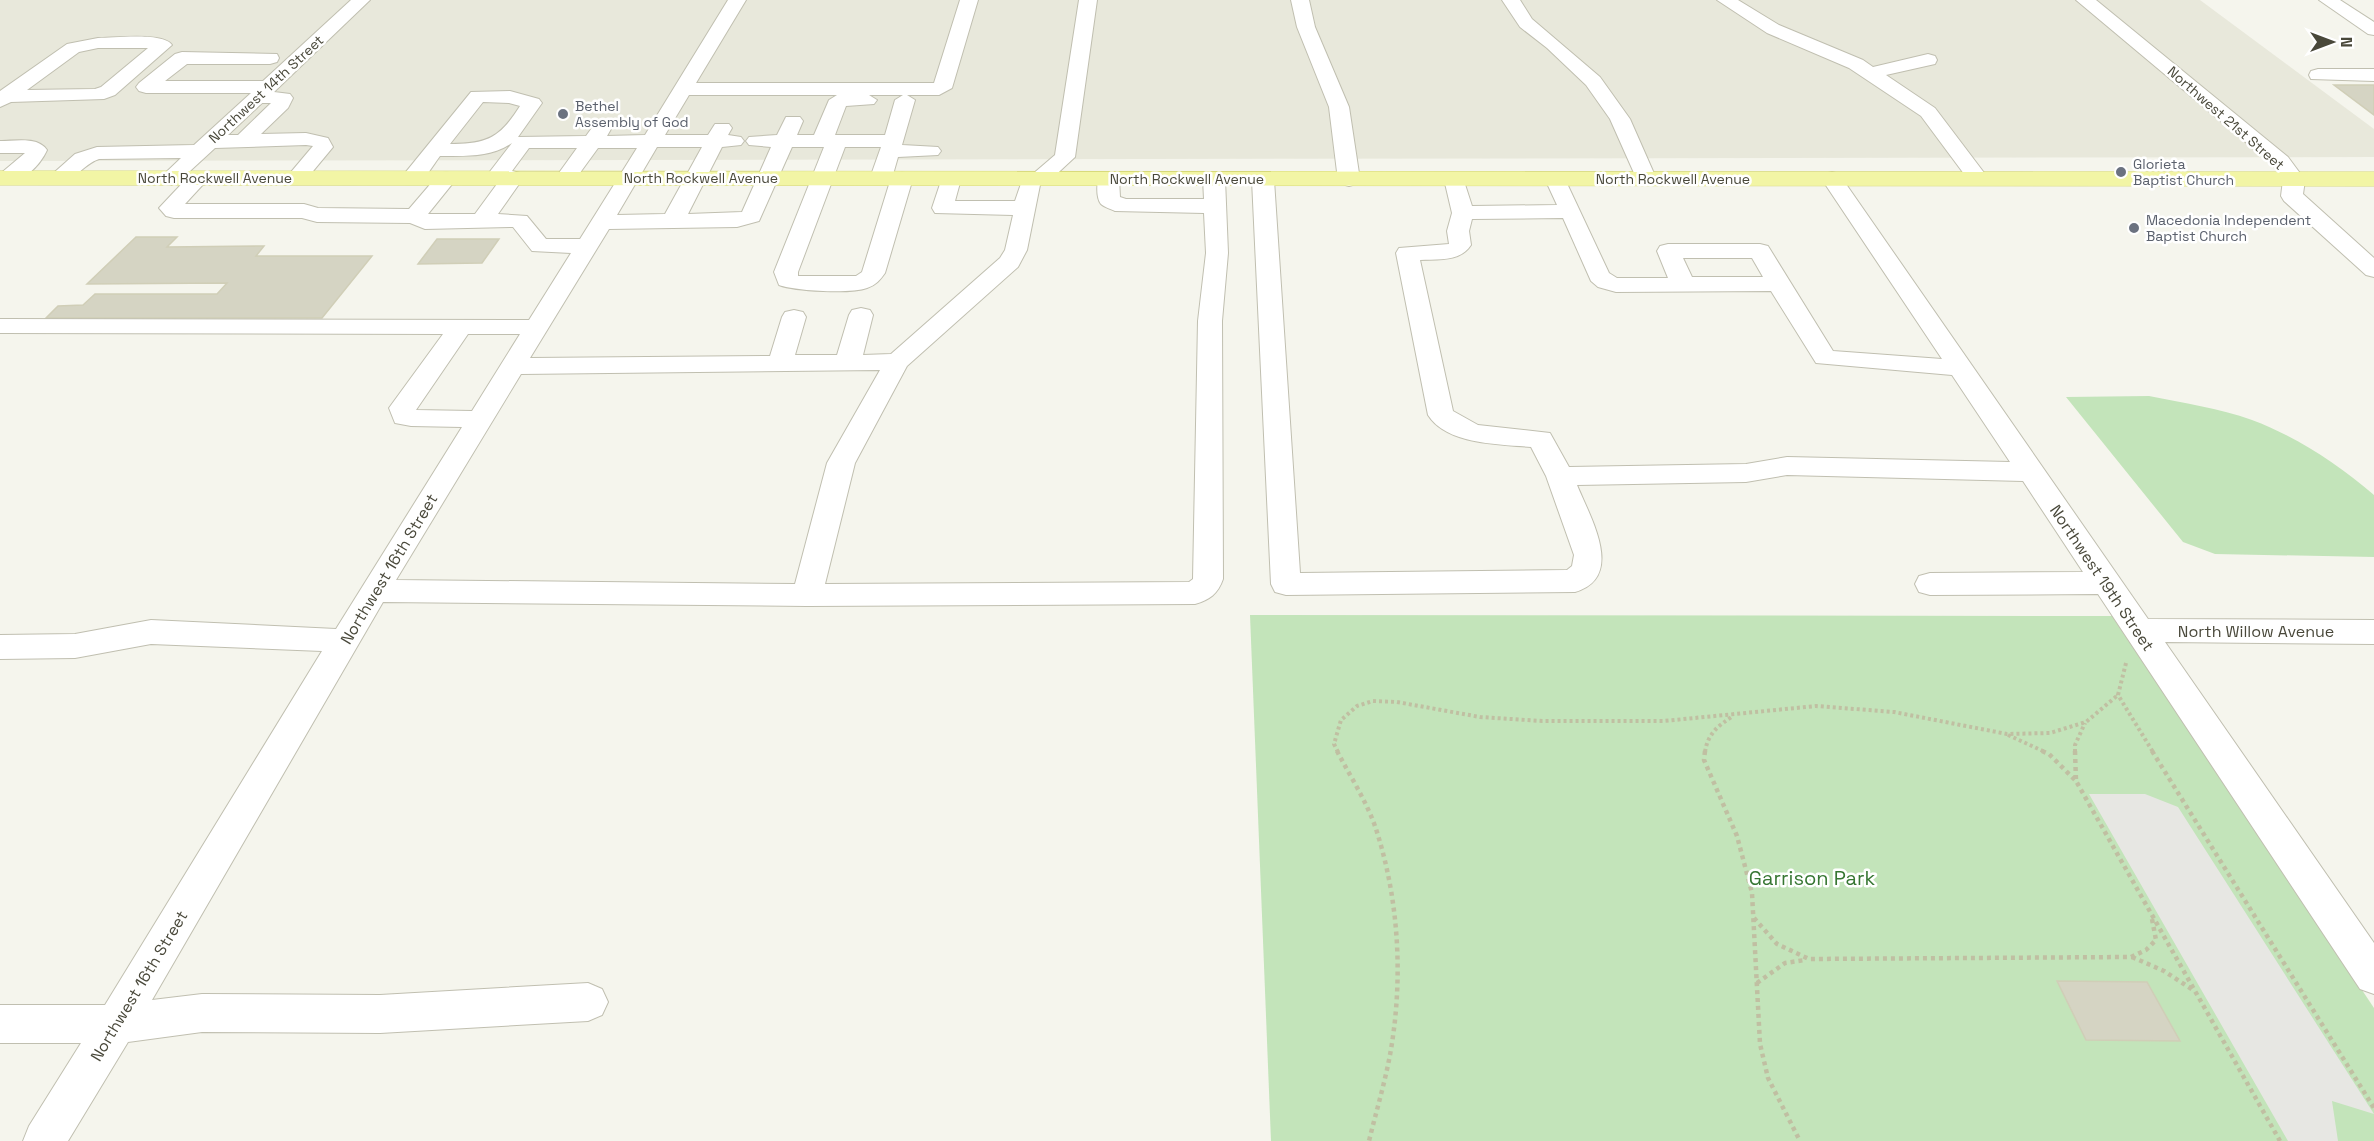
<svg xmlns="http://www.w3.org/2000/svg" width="2374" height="1141" viewBox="0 0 2374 1141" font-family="'Space Grotesk',sans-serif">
<rect width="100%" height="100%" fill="#f5f5ed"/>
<polygon fill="#e8e8db" points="0,0 2200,0 2374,129 2374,157 0,161"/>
<g fill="#c3e4ba">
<path d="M2149,396C2183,403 2219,408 2252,420C2297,437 2338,464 2374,495V557L2215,554L2183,542L2066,397Z"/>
<polygon points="1250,615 2112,616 2374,1008 2374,1141 1271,1141"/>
</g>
<polygon fill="#e7e7e3" points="2089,794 2145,794 2178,807 2374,1114 2332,1101 2338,1141 2288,1141"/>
<g fill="#d5d4c3" stroke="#d0ceb7" stroke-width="1.5">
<polygon points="2334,85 2374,85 2374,115"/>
<polygon points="136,237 177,237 167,247 264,246 256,256 372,256 322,318 46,318 58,306 83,305 95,294 217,294 227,283 87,284"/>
<polygon points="437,239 499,239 482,263 418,264"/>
<polygon points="2057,981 2147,982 2180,1041 2086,1040"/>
</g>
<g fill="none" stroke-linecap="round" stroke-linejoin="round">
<g stroke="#c0bfb0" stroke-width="2">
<g id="minor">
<path d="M351,0H370L274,92L290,94L293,98L288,108L261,134L306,133L328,138L333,147L304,182L297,184L290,182L286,178L313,146L306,145L215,148L177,183L170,185L163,183L159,179L181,158L99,159C81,165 71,187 52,182L48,178L75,154L97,147L194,145L251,93H146L139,91L136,87L139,83L175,54L182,52L277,54L279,58L277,62L270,64H187L165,81H263ZM262,103H271L238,135H228Z"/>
<path d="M728,0H746L696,83H934L960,0H978L952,88L939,95H907L915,100L902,145L938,147L941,151L938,155L898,157L892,178L895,174L902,172L909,174L913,178L885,273C880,280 876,285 867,288C851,294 795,291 779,285L774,272L824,147H792L759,221L737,227L609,229L530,358L770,356L782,317L785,312L794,310L803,312L806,317L795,355H837L849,315L852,310L861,308L870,310L873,315L863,355L891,354L1000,258L1005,250L1013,215L935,213L932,208L943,175L950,173L957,175L961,179L955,201H1015L1024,175L1034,173L1055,155L1079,0H1097L1075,157L1047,183L1040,185L1027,250L1018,267L907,366L855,463L825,584L1189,582L1193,579L1198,321L1206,253L1204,213L1115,211C1111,209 1104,207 1101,204C1096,198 1096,180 1101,175L1108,173L1115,175L1119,179L1120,197L1126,199H1204L1203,179L1207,175L1214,173L1221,175L1225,179L1228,253L1222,321L1223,579C1218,594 1209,600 1195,604L807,606L383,602L152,1000L202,994L380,995L588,983L602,989L608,1002L602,1015L588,1021L380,1033L202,1032L128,1042L68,1141H23L29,1126L81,1043H0V1005H105L322,651L151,644L75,658L0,659V635L75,634L151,620L336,629L462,427L411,426L395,423L389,408L443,334L0,333V319L529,320L571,253L532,251L513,227L425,229L410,223L317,222L302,218H174L166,216L159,208L191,174L198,172L205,174L209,178L185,204H304L318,208L409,209L439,174L446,172L453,174L457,178L428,214H475L497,184L489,182L485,178L512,143C491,158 465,156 440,156C430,169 423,187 405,182L401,178L471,92L510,91L539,99L542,103L518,137L586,136L594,125H608L611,129L607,136L645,135ZM689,95H837L829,100L814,135H797L803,121L800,117H786L777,135L749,137L746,141L749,145L771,147L742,212L688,214L722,147L741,145L744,141L741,137L728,135L732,128L729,124H715L708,135H665ZM869,95H903L895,100L885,135H835L846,106L874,104L877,100ZM483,102L509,103L520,106C500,138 487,144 450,144ZM657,147H702L665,214L617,215ZM845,147H881L870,178L874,182L881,184L888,182L891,178L862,272L856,276H798V272ZM529,148H577L556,177L560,181L567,183L574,181L598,148H637L580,239H546L527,216L498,214L524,177L520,173L512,171ZM468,334H520L472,411L416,410ZM880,370L827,463L795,584L396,580L521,374Z"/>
<polygon points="1291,0 1309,0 1315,27 1349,107 1360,180 1356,184 1349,186 1342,184 1338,180 1329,107 1297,27"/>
<polygon points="1502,0 1520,0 1532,19 1600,77 1630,119 1656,178 1652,182 1645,184 1638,182 1610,119 1586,85 1547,48 1520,27"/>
<polygon points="1717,0 1738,0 1779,25 1863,60 1873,67 1928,54 1935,56 1937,60 1935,64 1886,75 1935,108 1988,178 1984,182 1977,184 1970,182 1921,116 1849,68 1767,33"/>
<polygon points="2076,0 2096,0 2288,157 2305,180 2303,194 2374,258 2374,277 2366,275 2284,201 2281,196 2283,180 2273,165"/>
<polygon points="2319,0 2340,0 2374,22 2374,35 2368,34"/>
<path d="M98,38C114,38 163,32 172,45L115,95L104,99L11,102L0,107V91L67,44ZM98,48H148L101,87L95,89L27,90L79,52Z"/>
<polygon points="2318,69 2374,69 2374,81 2311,79 2309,75 2311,71"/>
<path d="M0,141C15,141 38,136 47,150C40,166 19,187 1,182L0,174L25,153H0Z"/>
<path d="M1832,172L1839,174L2148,619L2374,620V644L2165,642L2374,943V994L2360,989L2098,594L1930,595L1919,592L1915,584L1919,576L1930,573L2083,572L2023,481L1787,475L1746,482L1577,485C1590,517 1626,577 1575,592L1286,595L1275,592L1271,584L1252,180L1256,176L1263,174L1270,176L1274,180L1300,573L1567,570L1572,566L1574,555L1546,476L1531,447C1499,444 1447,445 1428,415L1396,253L1399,248L1449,244L1447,231L1452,213L1444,179L1448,175L1455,173L1462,175L1472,206L1557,205L1545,179L1549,175L1556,173L1563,175L1609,273L1617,278H1668L1657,251L1660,246L1668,244H1760L1768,246L1833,351L1942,359L1821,178L1825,174ZM1563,218L1591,281L1598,287L1616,292L1771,291L1816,363L1952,375L2010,462L1787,457L1746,464L1569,467L1550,433L1478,425L1453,411L1420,260C1438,259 1460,262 1471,245L1469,231L1472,219ZM1683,258H1752L1763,277H1692Z"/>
</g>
</g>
<g stroke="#d7d976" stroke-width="1">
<polygon id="major" points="0,171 2374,172 2374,186 0,185"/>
</g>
<g stroke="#c0bfa2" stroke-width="4" stroke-dasharray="3 3" stroke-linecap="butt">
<polyline points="2126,663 2118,695 2153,752"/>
<polyline points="2008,735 2045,752"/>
<polyline points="1338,752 1334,744 1341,720 1357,706 1373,701 1397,702 1480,717 1542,721 1664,721 1816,706 1894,712 2007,734 2050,733 2086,722 2118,695"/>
<path d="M1705,752C1708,733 1718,726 1733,716"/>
<polyline points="2075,752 2075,745 2085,723"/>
</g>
<g stroke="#c0bfa2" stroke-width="4.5" stroke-dasharray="4 4" stroke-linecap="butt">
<path d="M1337,751C1350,776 1367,802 1376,829C1398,897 1403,972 1392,1043C1387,1076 1377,1108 1369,1141"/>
<polyline points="1705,751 1704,760 1737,836 1752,893 1760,1044 1768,1078 1800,1141"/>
<polyline points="2042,751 2049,754 2075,780"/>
<polyline points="2075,751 2076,781 2280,1141"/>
<polyline points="2152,751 2374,1108"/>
<polyline points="1754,918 1777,944 1809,959 2131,957 2146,950 2156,940 2152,919"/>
<polyline points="2132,957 2164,971 2193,990"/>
<polyline points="1757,983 1785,963 1805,960"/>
</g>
<use href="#minor" fill="#fff" fill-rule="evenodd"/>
<use href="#major" fill="#f2f5a5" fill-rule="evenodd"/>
</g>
<g fill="#6b7280" stroke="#fff" stroke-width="2">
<circle cx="563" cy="114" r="6"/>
<circle cx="2121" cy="172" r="6"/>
<circle cx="2134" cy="228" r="6"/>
</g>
<g text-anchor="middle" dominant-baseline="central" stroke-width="5" stroke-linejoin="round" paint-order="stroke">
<g font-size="14" fill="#49483a" stroke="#fff">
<text transform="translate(266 89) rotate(-43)">Northwest 14th Street</text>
<text transform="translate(2226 118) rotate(41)">Northwest 21st Street</text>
<text x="215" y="178">North Rockwell Avenue</text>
<text x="701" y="178">North Rockwell Avenue</text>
<text x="1187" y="179">North Rockwell Avenue</text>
<text x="1673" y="179">North Rockwell Avenue</text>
</g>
<g font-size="14" fill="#5b616d" stroke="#fff" text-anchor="start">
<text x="575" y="106">Bethel<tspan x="575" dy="16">Assembly of God</tspan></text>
<text x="2133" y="164">Glorieta<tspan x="2133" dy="16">Baptist Church</tspan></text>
<text x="2146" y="220">Macedonia Independent<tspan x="2146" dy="16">Baptist Church</tspan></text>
</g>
<g font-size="16" fill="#49483a" stroke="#fff">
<text transform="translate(389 569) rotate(-59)">Northwest 16th Street</text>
<text transform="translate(2102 578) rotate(56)">Northwest 19th Street</text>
<text x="2256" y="631">North Willow Avenue</text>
<text transform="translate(139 986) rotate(-59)">Northwest 16th Street</text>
</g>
<g font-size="20" fill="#367632" stroke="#fff">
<text x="1812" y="878">Garrison Park</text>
</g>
</g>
<g transform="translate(2332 42) rotate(90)" stroke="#ffffff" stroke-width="4.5" paint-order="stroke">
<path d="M0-4.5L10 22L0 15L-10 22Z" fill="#49483a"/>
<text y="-9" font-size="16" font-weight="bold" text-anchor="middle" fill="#49483a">N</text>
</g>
</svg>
